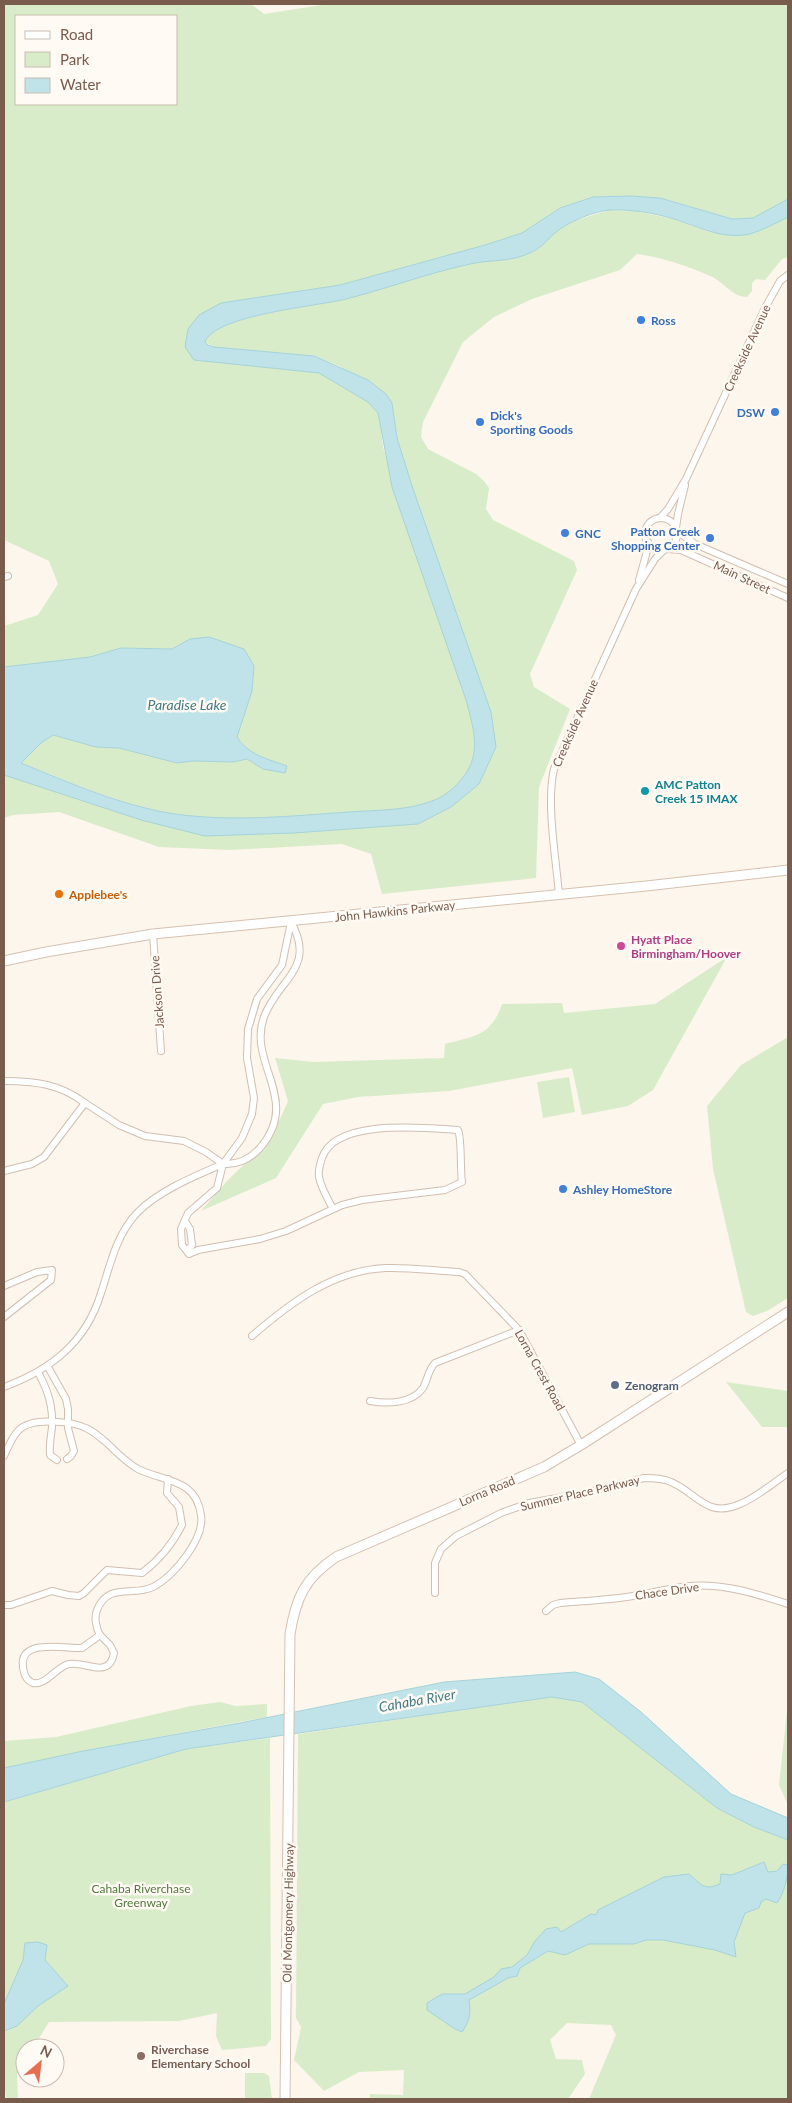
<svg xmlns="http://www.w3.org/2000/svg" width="792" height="2103" viewBox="0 0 792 2103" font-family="Lato,sans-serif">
<rect width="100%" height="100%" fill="#fdf6ec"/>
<g fill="#d8ecc9" fill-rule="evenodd">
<path d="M4,4H251L264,14L328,4H788V199L753,218L732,219L660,198L631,196L593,197L559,208L522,233L485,245L340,285L221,303L185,347L288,369L319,373L368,402L379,413L383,447L466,700C473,727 482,752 464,776C456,787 444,797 432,802C406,811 376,810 349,812C292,816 232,823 175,814C122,806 71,782 21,763L41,743L53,735L96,747L119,748L177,763L192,761L233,762L247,759L263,769L287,766C267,759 248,755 237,737L252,691L254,666L244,649L190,639L172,649L121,648L90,657L4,667V626L38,615L58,584L49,561L4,540ZM16,16H176V104H16Z"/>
<path d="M609,210L635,211L673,219L709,232L750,234L788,217V257L782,259L765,280L756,279L752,283V291L747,297C732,297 723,281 710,276C688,266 661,257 637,254L620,270L532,299L494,317L463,342L423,422L421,437L428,449L476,474L484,481L489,488L486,509L493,520L574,561L577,570L530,674L534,687L570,709L539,787L536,878L382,894L371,854L342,844L230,850L159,847L59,812L13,815L4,818V775L141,820L294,833L418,824L451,807L479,784L496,747L491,712L412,486L397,438L392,403L341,367L314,356L214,347L205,342C213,318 301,308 324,303C373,295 419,274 467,264C489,260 508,261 530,253C540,250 548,238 556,231C571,220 591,216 609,210Z"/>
<path d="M727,957L653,1090L628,1106L582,1115L572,1068L449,1091L358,1097L323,1104L276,1178L201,1211L227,1181L272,1137L288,1101L275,1058L314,1062L444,1058L445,1044C475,1036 491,1036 502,1004L562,1003L564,1013L655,1004Z"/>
<polygon points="788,1037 788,1298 767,1311 753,1316 746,1312 713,1169 707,1106 741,1065"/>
<polygon points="569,1077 575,1112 543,1118 537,1082"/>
<polygon points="726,1382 788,1391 788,1427 762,1427"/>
<polygon points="552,1697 582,1702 717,1808 754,1827 788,1840 788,2099 589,2099 616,2035 611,2025 567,2023 550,2040 556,2059 582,2060 585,2074 568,2099 370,2099 370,2094 403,2095 404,2070 359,2072 324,2091 294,2060 301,2027 296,2018 298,1734"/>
<polygon points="220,1702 236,1706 267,1704 267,1717 83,1751 4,1768 4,1741 56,1737 191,1706"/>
<polygon points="788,1702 788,1805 779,1785"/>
<polygon points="270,1738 271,2039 266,2046 222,2050 216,2036 217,2013 179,2021 49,2022 33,2048 25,2048 25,2061 17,2075 18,2099 6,2099 4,2082 4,1802 186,1749"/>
<polygon points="245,2073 264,2073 269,2076 272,2099 245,2099"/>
</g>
<g fill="#bfe3e8" stroke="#a5d3da">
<path d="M631,196L660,198L732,219L753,218L788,199V217C776,223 763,230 750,234C723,240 699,227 674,219C654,213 631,209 610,210C595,211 567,222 555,233C548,239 541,248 532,252C511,263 487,259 466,265C425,274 386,289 346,299C319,306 214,315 205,342L208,345L214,347L314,356L368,380L386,394L392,403L397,438L412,486L491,712L496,747L479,784L451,807L418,824L294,833L205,836L141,820L4,775V667L90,657L121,648L172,649L190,639L209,637L244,649L254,666L252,691L237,737C248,755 268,759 287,766L285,773L263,769L247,759L233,762L192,761L177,763L119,748L96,747L53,735L41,743L21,763C70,783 122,806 175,814C233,822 292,816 349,812C376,810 406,811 432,801C444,797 456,787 464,776C482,752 473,727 466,700L392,487L378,413L368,402L319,373L194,360L185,347L188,329L199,315L221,303L340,285L485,245L522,233L560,208L593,197Z"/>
<polygon points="575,1672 599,1679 641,1712 731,1794 788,1818 788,1840 754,1827 717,1808 582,1702 552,1697 186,1749 4,1802 4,1768 83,1751 240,1723 444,1682"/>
<path d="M764,1862L768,1872L777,1871L783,1864L788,1865C788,1878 784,1893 777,1903L766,1899L761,1902L759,1908L745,1913L734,1942L736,1957L715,1950L663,1940H646L634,1944H589L565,1955L548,1951L520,1968L517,1976L508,1978L469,2000C471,2014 470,2020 462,2032L455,2029L427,2010V2003L442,1994H465L494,1977L501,1969L512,1967L527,1955L535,1941L546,1929L557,1927L561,1932L591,1914L596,1915L598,1910L664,1877L689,1874C701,1884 703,1891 720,1884L721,1874L732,1875Z"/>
<polygon points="38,1942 47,1945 45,1960 68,1986 38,2006 17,2026 4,2031 4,2004 23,1960 25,1943"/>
</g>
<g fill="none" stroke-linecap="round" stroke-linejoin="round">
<g stroke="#d1beb0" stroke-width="8">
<g id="street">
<circle cx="661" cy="534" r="16"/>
<polyline points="660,518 668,509 686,479 765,308 780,281 788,275"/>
<polyline points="676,528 678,514 685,485"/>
<polyline points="677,531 695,544 788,584"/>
<polyline points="668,549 681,550 788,598"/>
<polyline points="4,577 8,576"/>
<polyline points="639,580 646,555 648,542"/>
<path d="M559,895C556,857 546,804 554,769L636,589L655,559L664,550"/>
<path d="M291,922C317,968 278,979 264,1017C247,1064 302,1099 260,1148C250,1159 237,1165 223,1164L242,1138L252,1114L254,1098L247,1058L248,1029L257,999L282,965Z"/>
<polyline points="153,934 161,1051"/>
<path d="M4,1081C35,1081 60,1084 85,1103L44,1157L32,1164L4,1171"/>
<polyline points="85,1103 119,1125 145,1136 184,1141 206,1152 223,1164"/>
<path d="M223,1164L217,1188L188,1213L181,1229L182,1245L189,1254L198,1250L260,1239L286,1231L342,1205L362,1200L445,1190L462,1182C460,1170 462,1139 458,1130C424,1128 335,1118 322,1158C320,1164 318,1171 319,1177C321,1188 328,1199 333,1209"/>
<polyline points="185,1221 190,1229 192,1245 187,1251"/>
<polyline points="4,1286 37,1272 52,1270 51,1280 4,1317"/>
<path d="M252,1336C290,1303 333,1270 386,1268C410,1267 435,1271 459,1272L465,1274L519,1330L581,1445"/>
<polyline points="48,1367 66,1399 68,1409 68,1428 74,1451 71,1456 67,1459"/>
<path d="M38,1372C48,1391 53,1405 52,1427C51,1436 49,1446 50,1455L57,1460"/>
<path d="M4,1387C50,1370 86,1343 101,1293C110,1266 116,1235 137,1213C158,1191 195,1176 223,1164"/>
<path d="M370,1401C387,1404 412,1404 423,1388C428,1379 428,1370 435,1363L519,1330"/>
<path d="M4,1456C8,1448 12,1436 19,1430C32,1417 73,1421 88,1429C96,1433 102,1439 109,1445C118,1454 127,1463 138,1469C164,1482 196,1478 201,1515C205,1539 173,1577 153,1587C132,1597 108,1582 97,1610C94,1618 96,1628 100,1635"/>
<path d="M435,1593V1563L441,1549L456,1536L501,1513L529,1503L585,1493L644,1478C653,1478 663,1478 671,1482C696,1492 706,1519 740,1504C757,1497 773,1483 788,1473"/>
<path d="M4,1605H11L52,1591L68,1595L79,1596L84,1593L107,1570L142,1573C158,1561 173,1543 182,1525L179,1507L167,1493L168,1479"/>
<path d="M546,1611L553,1605L560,1603C584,1601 609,1600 633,1596C660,1592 686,1583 713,1586C739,1588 763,1596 788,1604"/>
<path d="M100,1635L110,1645L114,1653C109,1680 86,1661 69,1664C57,1666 46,1686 33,1683C28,1681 25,1677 24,1672C14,1636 65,1649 82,1648Z"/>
</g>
</g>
<g stroke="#d6c0b0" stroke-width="11">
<g id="secondary">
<polyline points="4,961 46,952 153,934 646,886 788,870"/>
<path d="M285,2099L290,1634C296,1597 305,1578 336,1557L544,1467L581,1445L788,1312"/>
</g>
</g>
<use href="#street" stroke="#fff" stroke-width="6"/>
<use href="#secondary" stroke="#fff" stroke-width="9"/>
</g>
<g fill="#3f7fe0" stroke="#fffaf3" stroke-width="2">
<circle cx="641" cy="320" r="5"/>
<circle cx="775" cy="412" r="5"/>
<circle cx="480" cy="422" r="5"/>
<circle cx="565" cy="533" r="5"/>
<circle cx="710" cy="538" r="5"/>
<circle cx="563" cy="1189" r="5"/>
</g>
<circle fill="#0f9aa8" stroke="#fffaf3" stroke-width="2" cx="645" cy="791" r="5"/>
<circle fill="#e8710a" stroke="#fffaf3" stroke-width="2" cx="59" cy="894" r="5"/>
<circle fill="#d1479c" stroke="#fffaf3" stroke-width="2" cx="621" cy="946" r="5"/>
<circle fill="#5c6f8a" stroke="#fffaf3" stroke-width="2" cx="615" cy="1385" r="5"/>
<circle fill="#8d6e63" stroke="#fffaf3" stroke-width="2" cx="141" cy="2056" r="5"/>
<g text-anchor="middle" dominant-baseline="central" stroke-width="5" stroke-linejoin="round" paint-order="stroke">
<g font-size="12" font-weight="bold" fill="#366cbe" stroke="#fffaf3" text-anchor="start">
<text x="651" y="320">Ross</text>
<text x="765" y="412" text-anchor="end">DSW</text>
<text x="490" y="415">Dick's<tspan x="490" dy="14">Sporting Goods</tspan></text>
<text x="700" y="531" text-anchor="end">Patton Creek<tspan x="700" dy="14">Shopping Center</tspan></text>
<text x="575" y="533">GNC</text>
<text x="573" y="1189">Ashley HomeStore</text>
</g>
<g font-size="12" fill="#7a5c4d" stroke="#fffaf3">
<text transform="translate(747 348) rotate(-65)">Creekside Avenue</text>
<text transform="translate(742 577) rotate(25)">Main Street</text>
<text transform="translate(575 723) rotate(-66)">Creekside Avenue</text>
<text transform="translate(395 911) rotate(-6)">John Hawkins Parkway</text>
<text transform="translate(157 992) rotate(-94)">Jackson Drive</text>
<text transform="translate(540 1370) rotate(61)">Lorna Crest Road</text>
<text transform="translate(487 1491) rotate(-23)">Lorna Road</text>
<text transform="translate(580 1493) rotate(-13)">Summer Place Parkway</text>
<text transform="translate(667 1591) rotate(-8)">Chace Drive</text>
<text transform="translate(288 1913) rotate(-89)">Old Montgomery Highway</text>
</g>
<g font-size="12" font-weight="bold" fill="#0d838f" stroke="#fffaf3" text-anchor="start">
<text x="655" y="784">AMC Patton<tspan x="655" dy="14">Creek 15 IMAX</tspan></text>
</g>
<g font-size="12" font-weight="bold" fill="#c56008" stroke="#fffaf3" text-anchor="start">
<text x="69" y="894">Applebee's</text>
</g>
<g font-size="12" font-weight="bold" fill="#b23c85" stroke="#fffaf3" text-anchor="start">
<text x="631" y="939">Hyatt Place<tspan x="631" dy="14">Birmingham/Hoover</tspan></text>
</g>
<g font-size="12" font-weight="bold" fill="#4e5e75" stroke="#fffaf3" text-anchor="start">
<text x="625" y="1385">Zenogram</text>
</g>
<g font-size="12" fill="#537a41" stroke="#fffaf3">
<text x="141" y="1888">Cahaba Riverchase<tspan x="141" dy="14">Greenway</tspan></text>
</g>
<g font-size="12" font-weight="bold" fill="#785e54" stroke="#fffaf3" text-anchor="start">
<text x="151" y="2049">Riverchase<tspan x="151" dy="14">Elementary School</tspan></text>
</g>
<g font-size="14" font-style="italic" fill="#437c86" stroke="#fffaf3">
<text x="187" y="704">Paradise Lake</text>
<text transform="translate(417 1700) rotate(-10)">Cahaba River</text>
</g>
</g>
<rect width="792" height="2103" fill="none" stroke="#7a5c4d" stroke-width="10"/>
<rect x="15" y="15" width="162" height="90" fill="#fffaf3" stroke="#cabbb1"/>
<rect x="25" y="31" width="25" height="8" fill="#ffffff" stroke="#cabbb1"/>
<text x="60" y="40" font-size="15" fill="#7a5c4d">Road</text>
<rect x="25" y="52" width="25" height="15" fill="#d8ecc9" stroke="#cabbb1"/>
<text x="60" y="65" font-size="15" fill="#7a5c4d">Park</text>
<rect x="25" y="78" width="25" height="15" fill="#bfe3e8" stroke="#cabbb1"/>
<text x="60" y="90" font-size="15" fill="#7a5c4d">Water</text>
<g transform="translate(40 2063) rotate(28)"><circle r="24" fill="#fffaf3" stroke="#cabbb1"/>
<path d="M0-4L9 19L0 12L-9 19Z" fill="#e76f51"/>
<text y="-8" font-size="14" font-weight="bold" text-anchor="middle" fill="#7a5c4d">N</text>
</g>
</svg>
